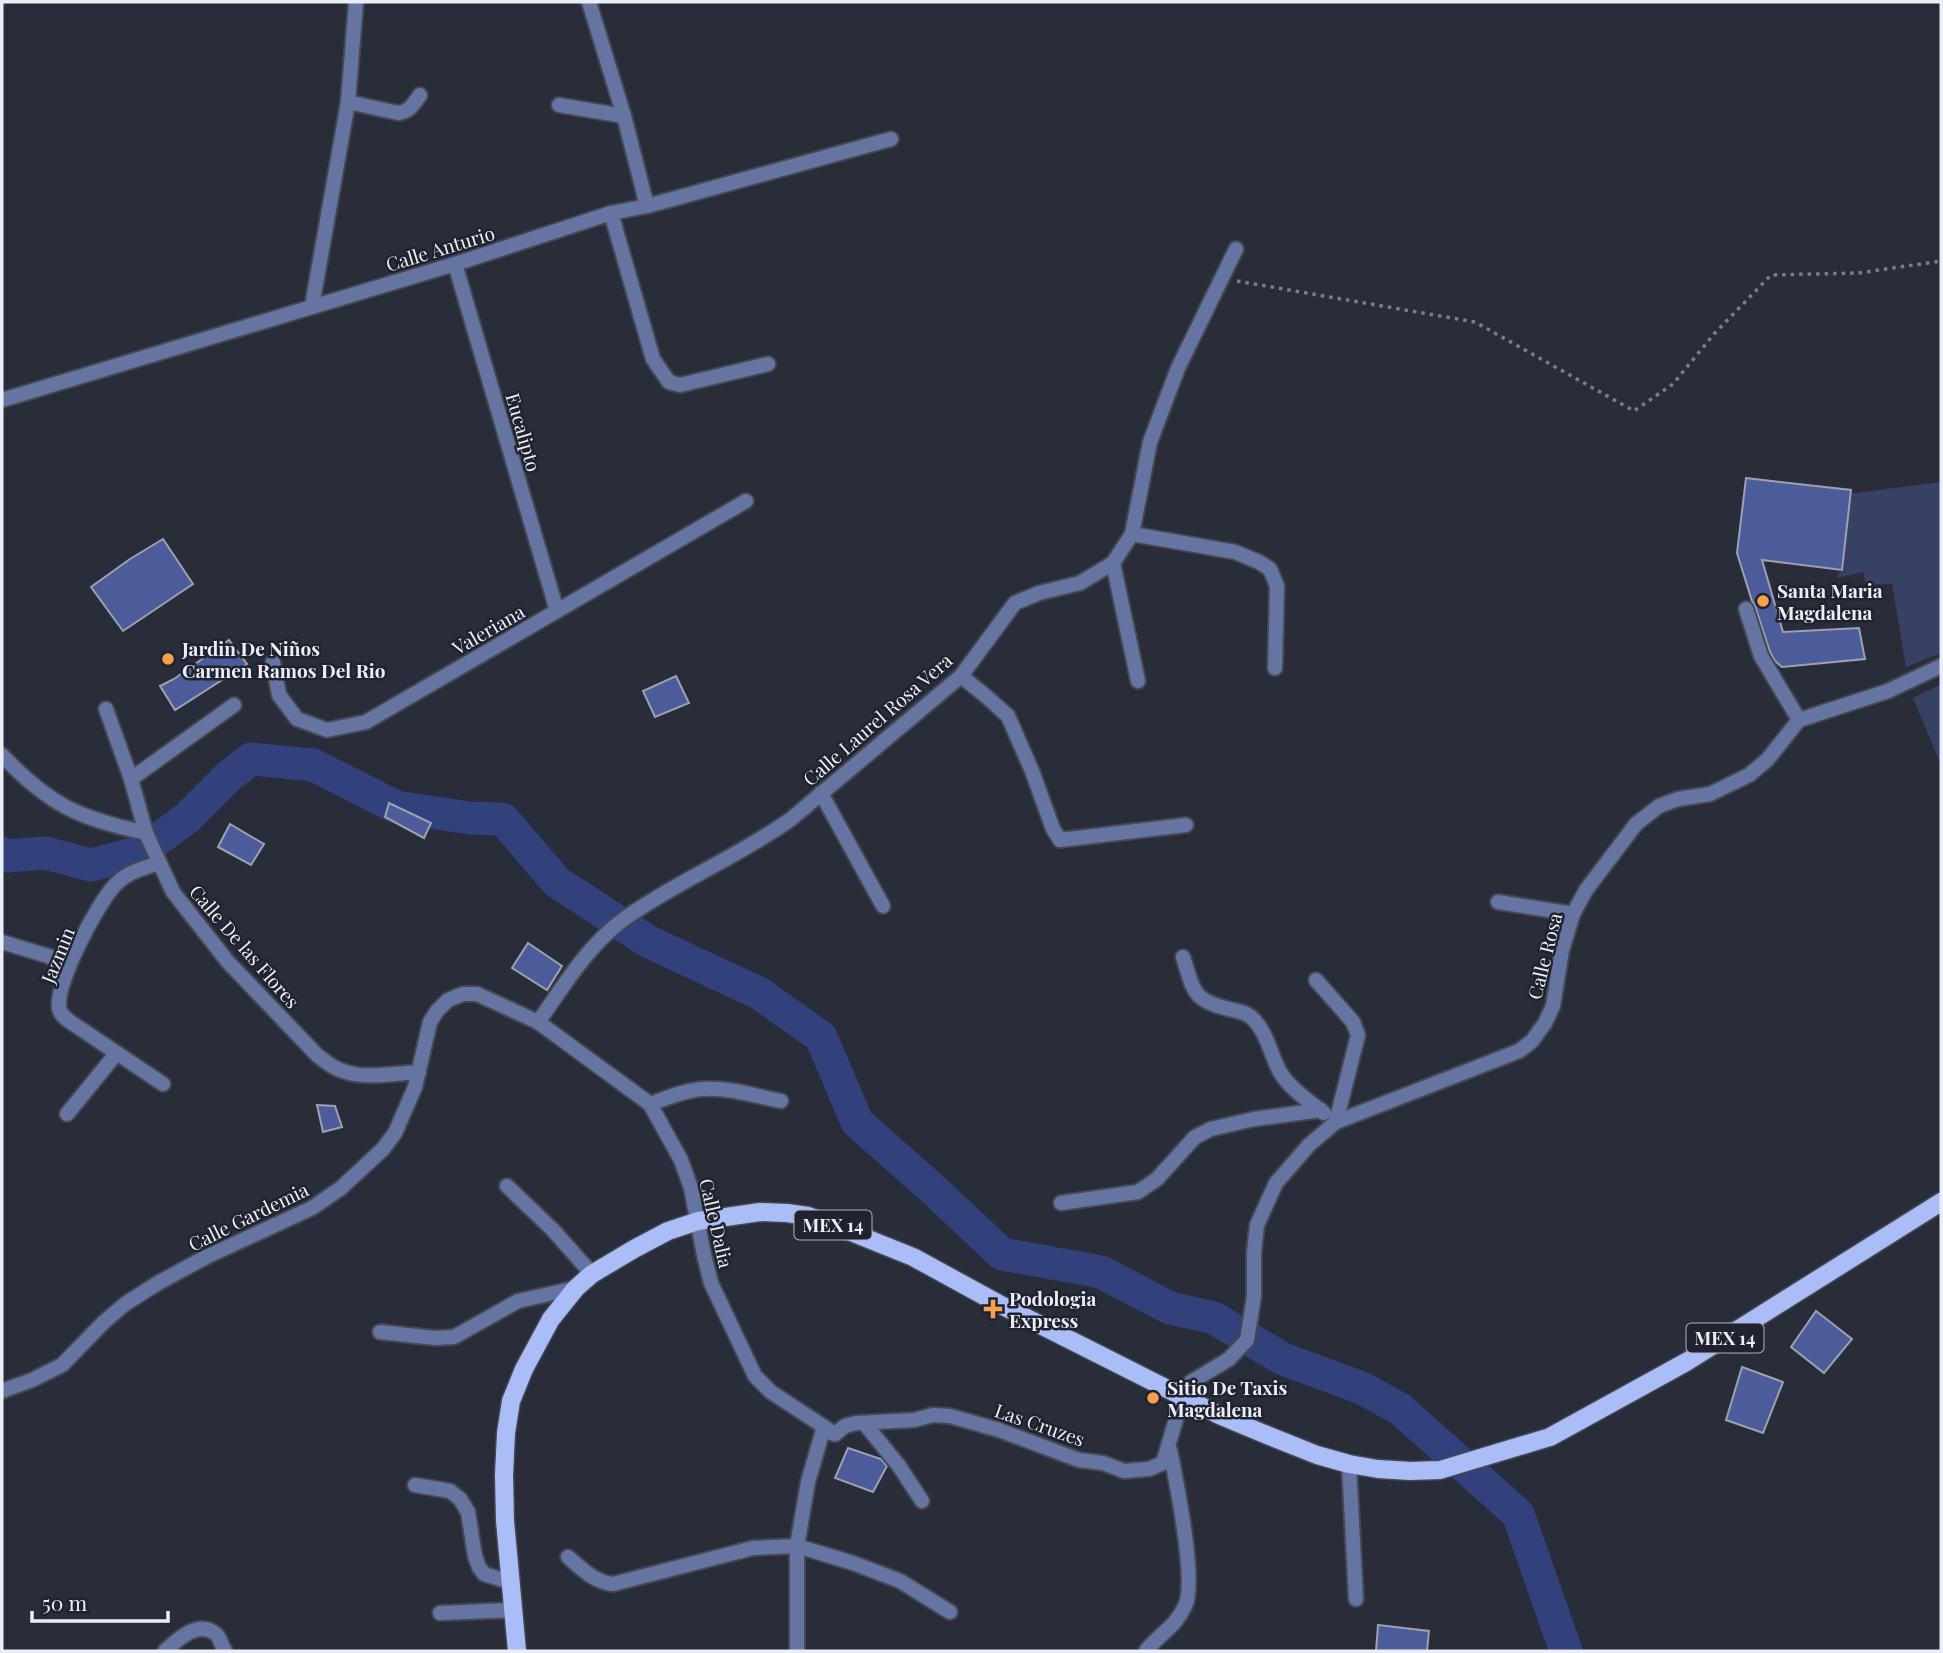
<svg xmlns="http://www.w3.org/2000/svg" width="1943" height="1653" viewBox="0 0 1943 1653" font-family="'Playfair Display',serif">
<rect width="100%" height="100%" fill="#292d39"/>
<g fill="#374164">
<polygon points="1941,482 1941,653 1906,667 1892,584 1866,585 1863,572 1836,578 1842,569 1840,495"/>
<polygon points="1941,684 1941,765 1913,698"/>
</g>
<g fill="none" stroke-linecap="round" stroke-linejoin="round">
<polyline stroke="#32407c" stroke-width="33" points="2,853 8,856 45,853 91,865 141,852 187,818 229,776 251,759 313,765 396,807 470,818 503,819 557,882 649,942 759,993 821,1037 857,1122 935,1191 1002,1254 1101,1272 1170,1308 1214,1318 1283,1359 1362,1388 1400,1409 1518,1514 1566,1651"/>
</g>
<g fill="#4c5c9b" stroke="#9ca1b0" stroke-width="2">
<polygon points="1746,478 1851,490 1842,570 1762,560 1783,632 1859,628 1865,659 1782,667 1775,661 1770,652 1755,606 1752,601 1737,553"/>
<polygon points="163,539 193,584 123,631 91,587 130,559"/>
<polygon points="229,640 247,664 175,710 160,686 174,679"/>
<polygon points="676,676 689,703 655,717 643,691"/>
<polygon points="389,803 431,823 424,838 385,817"/>
<polygon points="230,824 264,844 251,865 218,847"/>
<polygon points="528,943 562,966 547,990 512,968"/>
<polygon points="317,1105 335,1106 342,1127 323,1132"/>
<polygon points="1816,1311 1852,1339 1824,1373 1791,1347"/>
<polygon points="1742,1367 1783,1382 1763,1433 1726,1420"/>
<polygon points="848,1448 881,1459 887,1466 873,1492 835,1478"/>
<polygon points="1378,1625 1429,1631 1427,1651 1376,1651"/>
</g>
<g fill="none" stroke-linecap="round" stroke-linejoin="round">
<g stroke="#444854" stroke-width="18">
<g id="minor">
<polyline points="589,2 624,116 647,206"/>
<path d="M348,102L398,113C410,112 414,103 420,95"/>
<polyline points="559,105 624,116"/>
<polyline points="611,213 653,359 669,382 680,385 768,364"/>
<polyline points="455,264 557,611"/>
<polyline points="312,306 348,102 356,2"/>
<polyline points="2,400 455,264 611,213 647,206 891,139"/>
<polyline points="1132,534 1235,552 1259,562 1270,569 1277,586 1275,668"/>
<polyline points="1113,563 1138,681"/>
<polyline points="1746,609 1761,656 1799,720"/>
<polyline points="273,662 279,695 297,719 327,730 366,722 746,501"/>
<polyline points="961,676 987,697 1008,716 1032,771 1053,829 1060,840 1186,825"/>
<path d="M106,709L131,779L146,833L173,892L228,962L317,1055C326,1062 334,1069 346,1072C366,1079 397,1073 419,1072"/>
<path d="M2,755C50,806 79,818 146,833"/>
<polyline points="131,779 234,705"/>
<polyline points="821,793 883,906"/>
<path d="M159,863C143,868 127,872 115,885C97,904 56,982 59,1008C60,1014 64,1017 69,1021L163,1084"/>
<polyline points="1498,902 1573,914"/>
<polyline points="2,942 48,956 69,965"/>
<path d="M1183,957C1194,990 1191,1000 1229,1009C1237,1011 1247,1012 1253,1019C1267,1032 1271,1056 1280,1072C1289,1088 1310,1102 1324,1113"/>
<polyline points="1316,980 1353,1022 1358,1035 1336,1122"/>
<path d="M538,1022C564,986 587,946 624,919C677,881 738,857 791,819L961,676L1015,603L1039,593L1080,583L1113,563L1132,534L1150,442L1178,368L1236,249"/>
<path d="M650,1104C667,1098 685,1090 703,1089C729,1087 755,1096 781,1101"/>
<polyline points="67,1114 116,1054"/>
<polyline points="507,1186 553,1230 592,1274"/>
<polyline points="1061,1203 1138,1192 1157,1179 1195,1137 1211,1129 1254,1119 1321,1110"/>
<polyline points="380,1332 435,1338 454,1337 518,1301 576,1288"/>
<polyline points="2,1391 32,1380 62,1365 104,1322 125,1304 158,1283 206,1257 312,1208 341,1188 383,1149 395,1133 415,1087 430,1022 437,1011 448,1000 463,994 477,994 538,1022 650,1104 681,1160 691,1188 704,1255 711,1283 755,1376 771,1392 835,1434"/>
<polyline points="865,1424 899,1466 922,1501"/>
<polyline points="835,1434 845,1426 856,1423 914,1420 933,1415 950,1416 999,1430 1079,1460 1103,1463 1124,1471 1149,1469 1163,1463 1183,1396 1191,1382 1229,1359 1247,1340 1254,1296 1254,1252 1257,1225 1276,1183 1309,1145 1336,1122 1519,1051 1532,1041 1545,1023 1553,1006 1562,950 1573,914 1586,890 1636,824 1659,806 1678,799 1710,794 1749,775 1767,760 1799,720 1888,691 1941,666"/>
<polyline points="1349,1464 1356,1599"/>
<polyline points="415,1485 450,1491 460,1499 468,1512 475,1556 479,1567 484,1574 510,1582"/>
<path d="M568,1557C582,1569 594,1582 613,1584L753,1548L797,1546L853,1563L900,1581L950,1612"/>
<polyline points="440,1613 513,1610"/>
<path d="M165,1651C177,1640 199,1618 217,1635C220,1638 222,1647 225,1651"/>
<polyline points="797,1651 797,1546 808,1482 823,1430 834,1434"/>
<path d="M1146,1651C1159,1634 1175,1628 1185,1606C1197,1582 1176,1480 1170,1450"/>
</g>
</g>
<g stroke="#444854" stroke-width="21">
<polyline id="primary" points="517,1651 505,1521 504,1475 506,1433 511,1401 524,1369 551,1319 576,1288 592,1274 634,1249 668,1231 698,1221 760,1212 787,1213 808,1216 841,1228 913,1257 999,1304 1219,1415 1262,1433 1317,1455 1349,1464 1378,1469 1410,1471 1440,1470 1550,1437 1688,1361 1941,1202"/>
</g>
<polyline stroke="#7b7e89" stroke-width="3.5" stroke-dasharray="3.5 5" stroke-linecap="butt" points="1237,281 1475,322 1634,411 1673,384 1714,334 1771,275 1858,273 1941,261"/>
<use href="#minor" stroke="#6674a2" stroke-width="14"/>
<use href="#primary" stroke="#abbdf6" stroke-width="18"/>
</g>
<g fill="#f9a04c" stroke="#20232f" stroke-width="2.5">
<circle cx="1763" cy="601" r="7"/>
<circle cx="168" cy="659" r="7"/>
<path d="M989.5 1298.5h7v7h7v7h-7v7h-7v-7h-7v-7h7z"/>
<circle cx="1153" cy="1398" r="7"/>
</g>
<g text-anchor="middle" dominant-baseline="central" stroke-width="5" stroke-linejoin="round" paint-order="stroke">
<g fill="#20232f" stroke="#afb1bb" stroke-width="2">
<rect x="794.5" y="1210.5" width="77" height="29" rx="5"/>
<rect x="1686.5" y="1323.5" width="77" height="29" rx="5"/>
</g>
<g font-size="18" font-weight="bold" fill="#eceef7">
<text x="833" y="1225">MEX 14</text>
<text x="1725" y="1338">MEX 14</text>
</g>
<g font-size="19" fill="#eceef7" stroke="#20232f">
<text transform="translate(440 248) rotate(-17)">Calle Anturio</text>
<text transform="translate(524 432) rotate(74)">Eucalipto</text>
<text transform="translate(488 629) rotate(-30)">Valeriana</text>
<text transform="translate(877 719) rotate(-41)">Calle Laurel Rosa Vera</text>
<text transform="translate(245 946) rotate(49)">Calle De las Flores</text>
<text transform="translate(57 955) rotate(-68)">Jazmin</text>
<text transform="translate(1544 956) rotate(-76)">Calle Rosa</text>
<text transform="translate(248 1216) rotate(-26)">Calle Gardemia</text>
<text transform="translate(717 1223) rotate(77)">Calle Dalia</text>
<text transform="translate(1040 1424) rotate(19)">Las Cruzes</text>
</g>
<g font-size="19" font-weight="bold" fill="#eceef7" stroke="#20232f" text-anchor="start">
<text x="1777" y="590">Santa Maria<tspan x="1777" dy="22">Magdalena</tspan></text>
<text x="182" y="648">Jardin De Niños<tspan x="182" dy="22">Carmen Ramos Del Rio</tspan></text>
<text x="1009" y="1298">Podologia<tspan x="1009" dy="22">Express</tspan></text>
<text x="1167" y="1387">Sitio De Taxis<tspan x="1167" dy="22">Magdalena</tspan></text>
</g>
</g>
<rect width="1943" height="1653" fill="none" stroke="#eceef7" stroke-width="7"/>
<path d="M32 1611v10h136v-10" fill="none" stroke="#eceef7" stroke-width="3.5"/>
<text x="42" y="1611" font-size="21" fill="#eceef7" stroke="#20232f" stroke-width="5" paint-order="stroke">50 m</text>
</svg>
